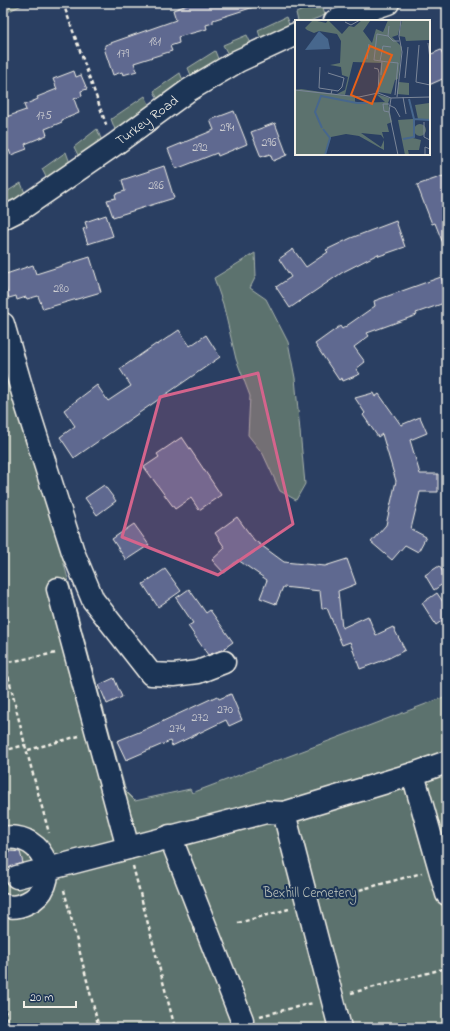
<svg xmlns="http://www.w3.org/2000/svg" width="450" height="1031" viewBox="0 0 450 1031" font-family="'Indie Flower',sans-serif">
<rect width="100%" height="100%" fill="#2a3f62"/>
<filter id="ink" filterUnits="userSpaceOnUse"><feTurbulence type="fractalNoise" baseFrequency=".025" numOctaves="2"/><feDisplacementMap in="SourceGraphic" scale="8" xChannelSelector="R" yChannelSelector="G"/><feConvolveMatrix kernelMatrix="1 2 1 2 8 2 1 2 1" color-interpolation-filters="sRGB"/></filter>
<g filter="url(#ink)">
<g fill="#5c726e" stroke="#a8b2ab">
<polygon points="3,3 26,3 3,14"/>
<polygon points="319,3 321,3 325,15 310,21 298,21 296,13"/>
<polygon points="286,17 291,29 262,43 258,30"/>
<polygon points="247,35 253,48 230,58 223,45"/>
<polygon points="215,51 220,64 193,80 188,68"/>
<polygon points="180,73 185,85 160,104 154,91"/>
<polygon points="145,96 152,110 117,135 111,119"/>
<polygon points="97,129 102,141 79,157 74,147"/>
<polygon points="66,152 70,163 47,179 42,169"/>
<polygon points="21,183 25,193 3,210 3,194"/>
<polygon points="255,253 256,276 250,288 266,299 288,342 295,378 305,484 296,500 280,491 263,454 248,435 250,396 236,359 223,304 214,278"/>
<polygon points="3,345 53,514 64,564 126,792 135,801 190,789 192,793 447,696 447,1028 3,1028"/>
</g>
<g fill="#5f6990" stroke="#f4f1e8">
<polygon points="193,3 256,3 257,6 213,20 213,23 206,25 207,29 178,37 179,43 170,46 172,51 134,63 137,71 123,75 122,72 113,75 104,48 105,47 105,45 176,20 173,10"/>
<polygon points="441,50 447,66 447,77 429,85 429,55"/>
<polygon points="74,71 76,77 81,75 87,89 81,91 82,96 74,99 79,113 62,120 62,122 45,129 47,135 25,144 27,149 11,155 9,150 3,153 3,118 26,110 24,105 38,99 37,97 57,89 53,79"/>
<polygon points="234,111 247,144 218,156 217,153 176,169 168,149 214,130 210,120"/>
<polygon points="275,123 287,155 273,161 270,154 261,157 251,132"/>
<polygon points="164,166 174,198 113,217 107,200 116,198 115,194 125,191 122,180"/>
<polygon points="443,176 447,185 447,251 446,251 435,223 432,224 417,185"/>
<polygon points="106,215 113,236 88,244 83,229 87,228 85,222"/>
<polygon points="396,221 405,247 379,256 378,254 343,272 290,308 276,287 291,277 279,259 293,249 306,267 328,252 326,250 351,238"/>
<polygon points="90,257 101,292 43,309 38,296 27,299 26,297 17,300 16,296 9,298 3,280 3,275 33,265 36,274"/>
<polygon points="441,277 447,293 447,302 416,313 417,315 367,333 369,336 354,347 365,362 356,369 360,374 343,381 342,378 339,380 315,344 340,326 342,329 375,306 374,301"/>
<polygon points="179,330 190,346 206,335 220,357 74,458 60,437 75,426 64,410 97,385 108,401 120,393 131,386 120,369 156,344 157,345"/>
<polygon points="373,393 375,397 379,394 401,425 420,417 427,433 410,440 420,474 438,474 438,492 420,492 411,529 426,537 418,552 405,545 392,560 371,542 386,525 396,481 382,434 378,437 363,415 365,413 355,398"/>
<polygon points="182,437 221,495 199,510 191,498 175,509 144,467 159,457 157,454"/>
<polygon points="104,485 116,501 97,515 85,498"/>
<polygon points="237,517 254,540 284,562 325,566 347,559 356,584 338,591 342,628 368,616 376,635 393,627 405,650 387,659 360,669 350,642 342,645 327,608 322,609 320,591 283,587 276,604 260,598 267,580 238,560 224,573 212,560 225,548 215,533"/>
<polygon points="134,524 149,545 126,560 112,539"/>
<polygon points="439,566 447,578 447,581 434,590 425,575"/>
<polygon points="165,569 181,591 158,607 143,584"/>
<polygon points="189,589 206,613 210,610 233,642 222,650 208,655 188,626 193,623 176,598"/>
<polygon points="437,593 447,608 447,617 436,625 422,603"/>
<polygon points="114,678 122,697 107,704 99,685"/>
<polygon points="231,694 242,720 229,726 226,720 172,746 170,741 126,760 117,741 144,730 217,696 219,699"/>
<polygon points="11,851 20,852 23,863 9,868 5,874 3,874 3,852"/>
</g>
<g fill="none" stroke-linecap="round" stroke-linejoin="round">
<g stroke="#f4f1e8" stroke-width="25">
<g id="minor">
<polyline points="335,21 388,3"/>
<path id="s1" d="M3,218L21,209L114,145L189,90L238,61L296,34"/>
<polyline points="3,324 27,407 73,552 93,600 151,674 174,675 198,672 224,662"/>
<polyline points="58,589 128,848"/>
<polyline points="413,774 447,894"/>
<polyline points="284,813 413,774 447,762"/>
<polyline points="170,836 242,1020 241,1028"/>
<path d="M3,838C47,831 63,887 27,903C19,907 11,908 3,905"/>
<polyline points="17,877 266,812 284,813 340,1028"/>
</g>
</g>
<g stroke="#f4f1e8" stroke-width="2.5" stroke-dasharray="4 3" stroke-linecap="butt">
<polyline points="63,3 107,127"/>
<polyline points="3,663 56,653"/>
<polyline points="5,663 25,745 49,833"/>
<polyline points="28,750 79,736"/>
<polyline points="3,751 25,745"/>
<polyline points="133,866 175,1028"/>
<polyline points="64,890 99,1028"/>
<polyline points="326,899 422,873"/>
<polyline points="238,923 289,909"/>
<polyline points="351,993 447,968"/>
<polyline points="3,1003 10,1028"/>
<polyline points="260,1016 313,1003"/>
</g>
<use href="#minor" stroke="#1d3557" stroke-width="22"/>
</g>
</g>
<path fill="#d4648c" fill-opacity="0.2" stroke="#d4648c" stroke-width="3" stroke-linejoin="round" d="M258,373L293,524L218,575L122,537L160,397Z"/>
<g text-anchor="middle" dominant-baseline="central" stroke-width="4" stroke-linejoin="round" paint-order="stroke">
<g font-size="12" fill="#cfcfd2">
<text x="155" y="42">181</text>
<text x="123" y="54">179</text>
<text x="44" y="116">175</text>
<text x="227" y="128">294</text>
<text x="269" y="143">296</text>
<text x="200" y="148">292</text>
<text x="156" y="186">286</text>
<text x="61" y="289">280</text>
<text x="225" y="710">270</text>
<text x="200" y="718">272</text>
<text x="177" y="729">274</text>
</g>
<g font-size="14" fill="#f4f1e8" stroke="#1d3557">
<text stroke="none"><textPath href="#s1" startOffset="174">Turkey Road</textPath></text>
</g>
<g font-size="14" fill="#b7beb7" stroke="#1d3557">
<text x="310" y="893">Bexhill Cemetery</text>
</g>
</g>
<g transform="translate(295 20)">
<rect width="135" height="135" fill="#2a3f62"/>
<path d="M18,0L31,3L33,0L47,14L54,6L59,7L67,0L75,1L68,11L77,23L81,9L88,12L93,0H106L103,15L97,17L107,27L103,59L100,60L96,74L83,72L86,43L58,42L50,75L42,74L50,70L53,57L47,55L46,47L35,45L45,43L46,21L42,14L24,11L19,13L12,10L10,8ZM107,0H135L134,20L111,21L110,17L104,16ZM104,62L114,63V75L102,74ZM6,69L60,77V83L90,82L81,74L95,78L93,83L97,102L92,104L94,112H87L89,119L86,115L66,113L86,127L89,120V130L64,116L51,114L36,117L30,135H0V70ZM134,83H135V99H123L120,85ZM118,99V118L126,120L124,130H113L114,135H110L103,100ZM119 110a6 6 0 1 1 12 0a6 6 0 1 1-12 0Z" fill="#5c726e"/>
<path d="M24,11L33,19L35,29L10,30Z" fill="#47678d"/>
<path fill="none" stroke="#47678d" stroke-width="2" d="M114,79L119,99L135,100M27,108L20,92L26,76L62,83H73M28,109L35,118L30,135M108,119L119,117V99"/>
<path fill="none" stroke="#7b8698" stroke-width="1" d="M50,2L56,5L65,0M94,6L93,16L98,21H104M93,16L82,14L79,40L93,42M133,23L135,39M124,25L121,62L135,65M72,39L74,24M85,41L88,26L96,27M94,42L103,43L100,75M25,47L24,68L37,70M79,48L83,49L84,53L83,73M33,53L49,58L47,67L43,71L37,70L36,74M86,55L87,41M110,58L113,27M0,70L64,77L83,73L96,78L135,77M102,77L107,32L104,16L106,0M108,77L111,94M96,78L94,92L103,135M94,84H88L89,91L94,92M94,85L100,88L105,97M129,102V117L135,120M130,135V127L135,129"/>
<path fill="#e96117" fill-opacity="0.15" stroke="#e96117" stroke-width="2" d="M75,26L97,35L77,84L56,75Z"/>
<rect width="135" height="135" fill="none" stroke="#f4f1e8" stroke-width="2"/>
</g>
<rect width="450" height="1031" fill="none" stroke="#1d3557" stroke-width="16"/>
<rect x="8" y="8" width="434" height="1015" fill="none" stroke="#f4f1e8" stroke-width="1.5" filter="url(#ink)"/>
<path d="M24 1001v6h52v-6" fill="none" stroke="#f4f1e8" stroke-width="2"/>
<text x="30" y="1001" font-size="12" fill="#f4f1e8" stroke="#1d3557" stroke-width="3" paint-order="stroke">20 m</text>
</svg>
